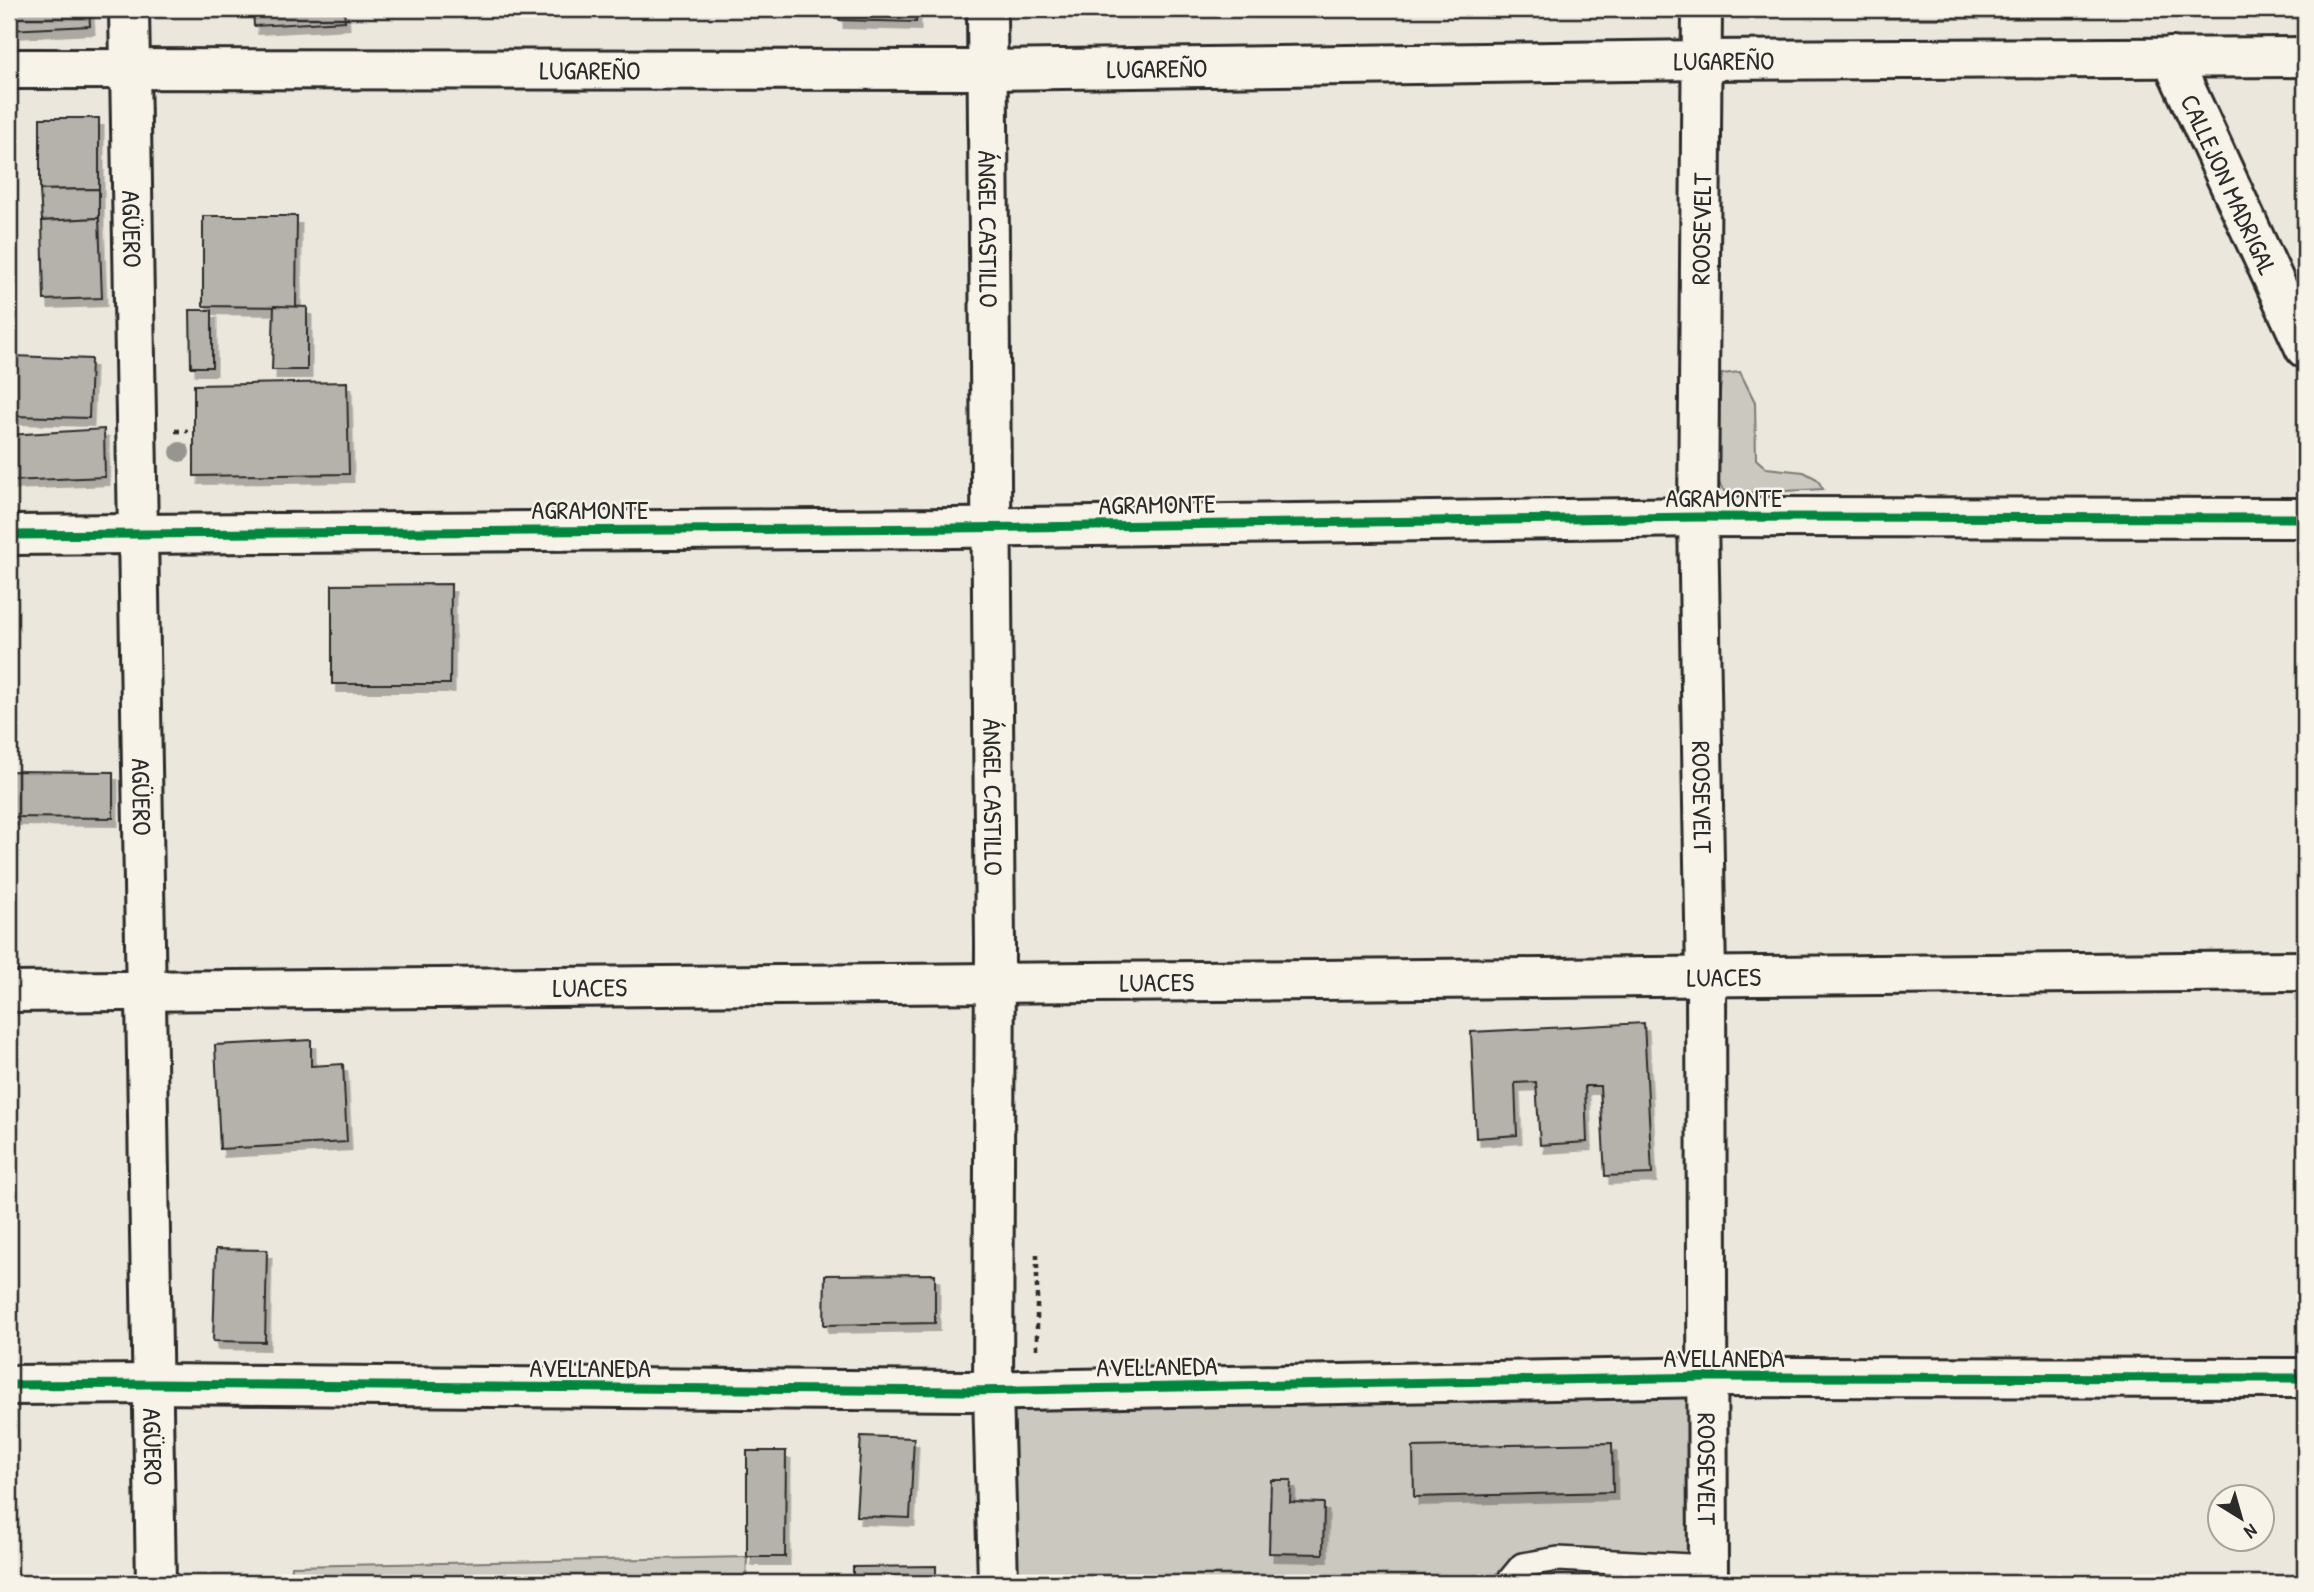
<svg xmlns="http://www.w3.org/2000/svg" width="2314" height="1592" viewBox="0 0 2314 1592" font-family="'Patrick Hand',sans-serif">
<defs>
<filter id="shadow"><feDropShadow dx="4.5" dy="8" stdDeviation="0" flood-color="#0004"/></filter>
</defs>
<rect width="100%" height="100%" fill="#ebe7dd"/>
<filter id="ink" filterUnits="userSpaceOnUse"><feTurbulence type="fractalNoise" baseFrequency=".0143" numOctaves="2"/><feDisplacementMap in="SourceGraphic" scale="14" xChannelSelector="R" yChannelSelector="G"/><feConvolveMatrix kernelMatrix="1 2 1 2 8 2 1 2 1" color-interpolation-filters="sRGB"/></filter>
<g filter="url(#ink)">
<g fill="#cbc8bf" stroke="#7b7a75" stroke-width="2">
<polygon points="1740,372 1755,402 1756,459 1766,468 1804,472 1817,479 1823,489 1747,493 1724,491 1711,470 1722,374"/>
<polygon points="1709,1377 1709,1583 995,1583 993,1391"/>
<polygon points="747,1557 746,1583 291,1583 292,1566"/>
</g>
<g fill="#b5b2ab" stroke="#2b2b2b" stroke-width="2" filter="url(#shadow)">
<polygon points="9,9 89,9 90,26 9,30"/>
<polygon points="253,9 344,9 345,21 254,26"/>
<polygon points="839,9 916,9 916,22 839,20"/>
<rect x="1881" y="9" width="189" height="2"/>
<polygon points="40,118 99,118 99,189 40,190"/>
<polygon points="99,189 99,218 42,221 40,190"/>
<polygon points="203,216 297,216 296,307 203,306"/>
<polygon points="99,218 102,298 44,300 42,221"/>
<polygon points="274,306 307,307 307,370 272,370"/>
<polygon points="190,310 212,310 212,367 191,367"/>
<polygon points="14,356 91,359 89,418 12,416"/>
<polygon points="347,382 349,474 194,476 194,385"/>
<polygon points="104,429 105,477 9,481 9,435"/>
<polygon points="451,584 450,684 332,684 332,585"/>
<polygon points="9,771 113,772 113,818 9,817"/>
<polygon points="1644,1023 1652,1174 1605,1176 1600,1086 1585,1086 1587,1142 1540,1145 1536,1082 1515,1083 1517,1135 1476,1138 1471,1032"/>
<polygon points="311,1040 311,1066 343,1064 347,1142 220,1149 215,1045"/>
<polygon points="216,1249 267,1250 265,1342 213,1341"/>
<polygon points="935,1274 935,1323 824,1325 825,1275"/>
<polygon points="861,1436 914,1438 910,1518 856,1516"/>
<polygon points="1612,1443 1613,1492 1414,1497 1413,1447"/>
<polygon points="747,1451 786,1451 785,1557 747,1557"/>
<polygon points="1271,1480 1291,1480 1290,1502 1324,1503 1323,1554 1269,1553"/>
<polygon points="936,1566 936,1583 853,1583 853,1567"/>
</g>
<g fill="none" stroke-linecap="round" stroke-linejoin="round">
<g stroke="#2b2b2b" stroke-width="28">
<polyline id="lane" points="1507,1583 1522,1565 1558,1559 1708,1567"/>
</g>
<g stroke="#2b2b2b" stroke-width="44">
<g id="street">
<path id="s1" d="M129,9L156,1583"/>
<path id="s2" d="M987,9L995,947L993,1391L998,1583"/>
<path id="s3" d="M1702,9L1698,517L1706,976L1708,1583"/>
<path id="s4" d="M2171,57L2305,348"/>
<polyline points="9,535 953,528 1698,517 2305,518"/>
<path id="s5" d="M9,992L2305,971"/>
</g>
</g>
<g stroke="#2b2b2b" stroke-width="44">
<g id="secondary">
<path id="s6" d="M9,69L988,70L1703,60L2305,57"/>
<polyline points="9,1385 153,1384 967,1391 1709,1377 2305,1378"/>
</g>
</g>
<g stroke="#2b2b2b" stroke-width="4.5" stroke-dasharray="5 5" stroke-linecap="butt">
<polyline points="175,431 188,431"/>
<polyline points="1037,1254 1037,1350"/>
</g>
<use href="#lane" stroke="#f7f3e8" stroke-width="23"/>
<use href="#street" stroke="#f7f3e8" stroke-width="38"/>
<use href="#secondary" stroke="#f7f3e8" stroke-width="38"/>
<g stroke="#f7f3e8" stroke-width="13">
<g id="cycleway">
<polyline points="9,535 953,528 1698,517 2305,518"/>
<polyline points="9,1385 153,1384 967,1391 1709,1377 2305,1378"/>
</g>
</g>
<use href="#cycleway" stroke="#00873e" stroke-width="9"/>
</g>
<circle fill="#97958f" cx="180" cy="452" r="10"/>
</g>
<g text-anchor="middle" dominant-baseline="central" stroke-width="5" stroke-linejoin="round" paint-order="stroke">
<g font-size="26" fill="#2b2b2b" stroke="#f7f3e8">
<text stroke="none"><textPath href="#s6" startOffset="1715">LUGAREÑO</textPath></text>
<text stroke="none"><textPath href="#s6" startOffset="1148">LUGAREÑO</textPath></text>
<text stroke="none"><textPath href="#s6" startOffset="581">LUGAREÑO</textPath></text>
<text stroke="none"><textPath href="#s4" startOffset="140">CALLEJON MADRIGAL</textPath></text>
<text stroke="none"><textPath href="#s1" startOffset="220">AGÜERO</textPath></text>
<text stroke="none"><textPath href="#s2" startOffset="220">ÁNGEL CASTILLO</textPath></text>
<text transform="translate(1701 229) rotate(-89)">ROOSEVELT</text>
<text x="1724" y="497">AGRAMONTE</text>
<text transform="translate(1157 504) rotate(-1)">AGRAMONTE</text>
<text x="590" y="509">AGRAMONTE</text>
<text stroke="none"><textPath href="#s1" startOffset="788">AGÜERO</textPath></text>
<text stroke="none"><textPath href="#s2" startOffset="788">ÁNGEL CASTILLO</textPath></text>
<text stroke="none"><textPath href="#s3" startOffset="788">ROOSEVELT</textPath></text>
<text stroke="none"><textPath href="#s5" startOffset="1715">LUACES</textPath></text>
<text stroke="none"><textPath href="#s5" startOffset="1148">LUACES</textPath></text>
<text stroke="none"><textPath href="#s5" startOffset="581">LUACES</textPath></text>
<text x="1724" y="1357">AVELLANEDA</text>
<text transform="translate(1157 1366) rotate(-1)">AVELLANEDA</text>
<text x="590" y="1367">AVELLANEDA</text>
<text stroke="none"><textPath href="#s1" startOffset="1438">AGÜERO</textPath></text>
<text stroke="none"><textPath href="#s3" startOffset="1460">ROOSEVELT</textPath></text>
</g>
</g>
<rect width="2314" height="1592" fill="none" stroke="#f7f3e8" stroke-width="35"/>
<rect x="18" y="18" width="2279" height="1557" fill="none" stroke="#2b2b2b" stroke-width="2.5" filter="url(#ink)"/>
<g transform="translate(2241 1518) rotate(143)"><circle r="33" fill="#f7f3e8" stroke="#a5a39c" stroke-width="2"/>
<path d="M0-5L12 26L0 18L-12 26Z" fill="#2b2b2b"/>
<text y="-10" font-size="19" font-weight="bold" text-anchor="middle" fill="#2b2b2b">N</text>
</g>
</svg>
